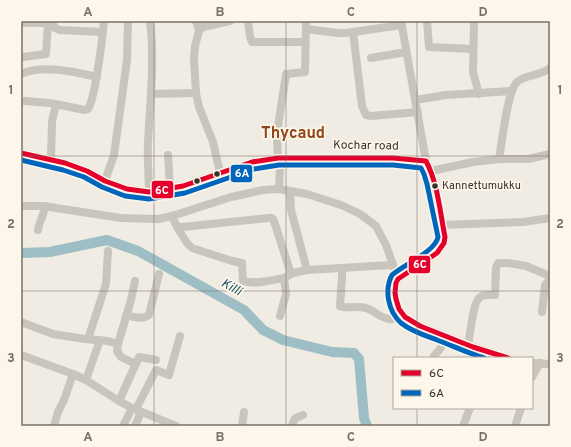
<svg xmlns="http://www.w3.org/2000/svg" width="571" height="447" viewBox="0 0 571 447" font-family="Overpass,sans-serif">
<rect width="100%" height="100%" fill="#f0ece3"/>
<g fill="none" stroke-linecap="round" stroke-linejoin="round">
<polyline stroke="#9dbec4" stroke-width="10" points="21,253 50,252 107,240 138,251 244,310 263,330 283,340 332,352 354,353 359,359 364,418 367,426"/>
<g stroke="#c9c4bc" stroke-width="8">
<polyline points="51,21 55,28 60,30 102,32"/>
<polyline points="195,21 197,23 199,31 195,46 194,59 196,93 199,107 213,142 220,173"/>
<polyline points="248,21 250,37 252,42 305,42"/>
<path d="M401,21L426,161L431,171L434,182L445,237L444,243L437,253L398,279C391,290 396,308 405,317C410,322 430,330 438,333C461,342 484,352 508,358"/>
<polyline points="427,21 429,47 473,49"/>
<polyline points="474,21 473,72 479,94"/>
<polyline points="21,23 52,23"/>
<polyline points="306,29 338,33 346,33 402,25"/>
<polyline points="199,31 203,27 230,21"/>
<polyline points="353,32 362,106 366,115 371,116 418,112"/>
<polyline points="23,57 46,54 48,23"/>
<polyline points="371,58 406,52"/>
<path d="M21,74C42,64 75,72 97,77"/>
<polyline points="151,94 196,93"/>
<polyline points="415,100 446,95 512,91"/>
<path d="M25,101L50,103L85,110L88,109C92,103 93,93 95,86C99,64 102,43 104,21"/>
<polyline points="21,153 65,163 87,171 105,181 127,189 149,192 183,186 252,162 278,158 393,158 426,161"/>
<polyline points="168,155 170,188"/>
<polyline points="51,159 52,121 56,105"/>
<path d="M499,159C502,144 507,89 518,81C528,74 541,76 550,68"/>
<polyline points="431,171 473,162 499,159 528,159 550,154"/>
<polyline points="105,181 114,155 127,60 128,21"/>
<polyline points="279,189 280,166 278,158 277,137 279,120 286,74 305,72 306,21"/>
<polyline points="290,191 291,210 307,270"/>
<path d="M149,192C149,176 147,159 148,143C150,103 155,61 150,21"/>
<polyline points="21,206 43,206 121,218 158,219 172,216 231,197 263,190 279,189 307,194 341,205 360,214 376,226 386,245 398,279"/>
<polyline points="172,216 177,227 182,227 269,218 272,218 274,221 291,274"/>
<polyline points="443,225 523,222 550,218"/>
<path d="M177,227L187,243L192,248L232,261L242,263L243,281C254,285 273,280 284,278"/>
<path d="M38,230C39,222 44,215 45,206"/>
<path d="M342,268V278L340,306L343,307C350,308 358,306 366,308C369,309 371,310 374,312C386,320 391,321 405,317"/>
<polyline points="135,281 131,300 118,344 117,351 121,357 136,364"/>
<polyline points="542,312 545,285 550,279"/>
<path d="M126,315C133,317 143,320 149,315L159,274"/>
<polyline points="280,316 286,294 284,278 293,273 307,270 392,265"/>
<polyline points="21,322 53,334 85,339 108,341 118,344"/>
<polyline points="88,339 106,284 108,251"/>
<path d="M468,345C470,336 473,303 479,298C482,294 490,295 495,295L496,268L498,263H508L526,266L550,276"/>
<polyline points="21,355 73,374 86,380 119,401 132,408 176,426"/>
<polyline points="434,356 440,349 447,337"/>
<polyline points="532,363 550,364"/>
<polyline points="532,377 540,363"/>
<polyline points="86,380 100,340"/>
<polyline points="119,401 139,357 156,360"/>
<polyline points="136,409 156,370 169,375 180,336"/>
<polyline points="54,426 58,412 64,400 73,374"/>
<polyline points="123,426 132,408"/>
<polyline points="135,426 141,412"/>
<polyline points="242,426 244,412"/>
<path d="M292,426C294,418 295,418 303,415"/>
<polyline points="463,426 470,408"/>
<polyline points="515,426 521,408"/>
</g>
<g stroke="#fcf6eb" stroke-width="8">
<path id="bus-1" d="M21,153L65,163L87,171L105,181L127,189L149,192L183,186L252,162L278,158H393L426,161C438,184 440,212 445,237L444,243L437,253L398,279L396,283L395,293L396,299L399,309L405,317L420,326L473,347L508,358"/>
</g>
<g stroke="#fcf6eb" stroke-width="8">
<path id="bus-2" d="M21,160L63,170L84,177L102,187L125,196L149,199L185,193L254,169L279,165H393L421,168L424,174L427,184L438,237C436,251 403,265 392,275C384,290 388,311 401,323C411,331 426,336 437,340C453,346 468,353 484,358"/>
</g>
<use href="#bus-1" stroke="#e4002b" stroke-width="5"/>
<use href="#bus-2" stroke="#0065bd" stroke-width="5"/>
</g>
<path fill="none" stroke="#7a726a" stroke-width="1" stroke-opacity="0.55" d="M154,21V426M286,21V426M417,21V358M21,156H550M21,291H550M417,408V426"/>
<g fill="#3b3129" stroke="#fcf6eb" stroke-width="1.5">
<circle cx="217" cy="174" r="3.5"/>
<circle cx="197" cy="181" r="3.5"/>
<circle cx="435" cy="186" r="3.5"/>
</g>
<g text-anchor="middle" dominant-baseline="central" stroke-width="3.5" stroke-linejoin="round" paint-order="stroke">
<g font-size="11" fill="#3b3129" stroke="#fcf6eb" text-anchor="start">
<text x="442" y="186">Kannettumukku</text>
</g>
<g font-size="12" fill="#3b3129" stroke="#fcf6eb">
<text transform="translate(366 146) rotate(1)">Kochar road</text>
</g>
<g font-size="13" font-style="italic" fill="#195362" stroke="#fcf6eb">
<text transform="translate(231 288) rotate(29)">Killi</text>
</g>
<g font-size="16" font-weight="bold" fill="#944618" stroke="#fcf6eb">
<text x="293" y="134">Thycaud</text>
</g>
</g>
<g stroke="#fcf6eb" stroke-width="1.5">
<rect x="230" y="164" width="23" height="19" rx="4" fill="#0065bd"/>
<rect x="151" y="180" width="23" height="19" rx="4" fill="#e4002b"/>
<rect x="408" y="255" width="23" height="19" rx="4" fill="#e4002b"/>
</g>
<g font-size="11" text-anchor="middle" font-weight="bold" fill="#fff">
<text x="242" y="177">6A</text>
<text x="162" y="194">6C</text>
<text x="420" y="268">6C</text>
</g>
<rect width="571" height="447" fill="none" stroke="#fcf6eb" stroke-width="44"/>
<rect x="393" y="357" width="140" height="52" fill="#fcf6eb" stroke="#afa79d"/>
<rect x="401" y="370" width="20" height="6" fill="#e4002b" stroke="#afa79d"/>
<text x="429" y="377" font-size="12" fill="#3b3129">6C</text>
<rect x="401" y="390" width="20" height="6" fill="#0065bd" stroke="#afa79d"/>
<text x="429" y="397" font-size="12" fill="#3b3129">6A</text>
<rect x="22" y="22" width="527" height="403" fill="none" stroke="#7a726a" stroke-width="1.5"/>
<g font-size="13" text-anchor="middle" font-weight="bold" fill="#7a726a">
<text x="88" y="16">A</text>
<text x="220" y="16">B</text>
<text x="351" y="16">C</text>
<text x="483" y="16">D</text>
<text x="11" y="94">1</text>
<text x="560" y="94">1</text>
<text x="11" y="228">2</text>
<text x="560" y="228">2</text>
<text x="11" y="362">3</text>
<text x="560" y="362">3</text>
<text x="88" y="441">A</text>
<text x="220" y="441">B</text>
<text x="351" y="441">C</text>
<text x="483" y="441">D</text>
</g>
</svg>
